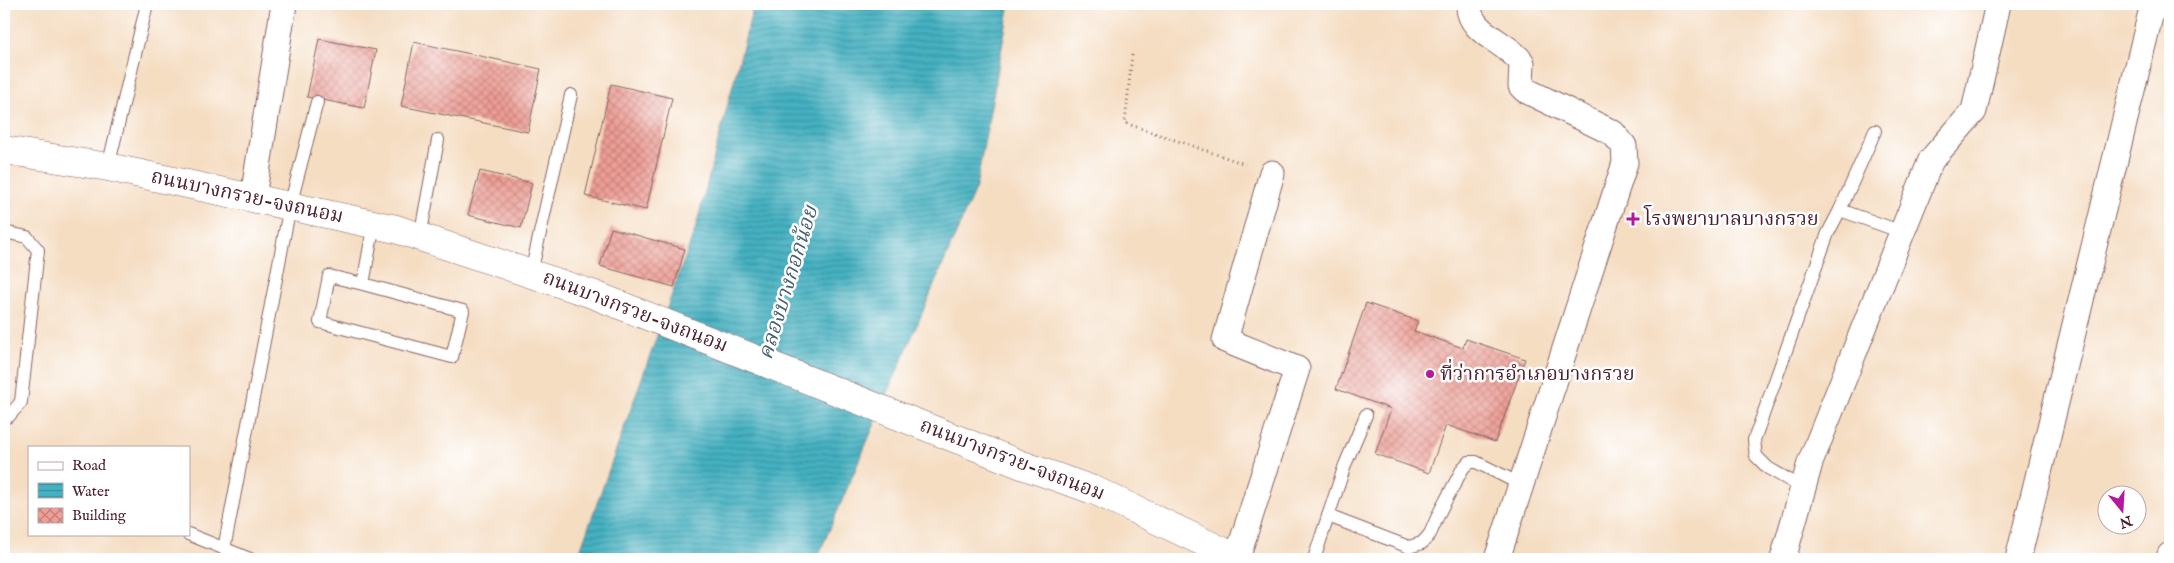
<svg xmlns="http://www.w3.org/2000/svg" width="2174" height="563" viewBox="0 0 2174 563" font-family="'IM FELL English','Noto Serif Thai',serif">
<defs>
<pattern id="water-rules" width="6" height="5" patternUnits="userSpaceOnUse" patternTransform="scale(1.25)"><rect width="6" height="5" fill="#44b1c1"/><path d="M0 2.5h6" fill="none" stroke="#3b8f9d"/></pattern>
<pattern id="building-cross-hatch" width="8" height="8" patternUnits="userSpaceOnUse" patternTransform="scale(1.25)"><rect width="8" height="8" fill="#ee9e95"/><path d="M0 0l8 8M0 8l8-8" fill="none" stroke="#c3807a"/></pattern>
</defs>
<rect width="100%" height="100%" fill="#fff"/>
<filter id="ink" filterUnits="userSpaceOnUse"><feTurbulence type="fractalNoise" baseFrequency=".02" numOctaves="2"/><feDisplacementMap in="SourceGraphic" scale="10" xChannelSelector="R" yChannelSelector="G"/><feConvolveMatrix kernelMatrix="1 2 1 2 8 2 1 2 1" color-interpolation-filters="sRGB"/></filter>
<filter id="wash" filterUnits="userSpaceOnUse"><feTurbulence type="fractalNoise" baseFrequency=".0096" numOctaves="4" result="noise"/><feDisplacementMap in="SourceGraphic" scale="20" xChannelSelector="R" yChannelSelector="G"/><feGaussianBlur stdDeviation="1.12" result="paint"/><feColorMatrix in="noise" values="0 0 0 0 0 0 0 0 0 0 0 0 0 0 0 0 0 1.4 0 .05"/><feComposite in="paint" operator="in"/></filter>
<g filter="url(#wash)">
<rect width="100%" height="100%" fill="#f5ddc2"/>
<polygon fill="url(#water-rules)" stroke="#476876" points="754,4 1010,4 976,187 817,559 577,559 695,230"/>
<g id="blocks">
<g fill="url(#building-cross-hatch)">
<polygon points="319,39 376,50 364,108 307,97"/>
<polygon points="414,42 541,69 528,132 401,106"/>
<polygon points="611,84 672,98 646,210 585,196"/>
<polygon points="480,171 532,183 521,228 468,215"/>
<polygon points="611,228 685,249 674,287 600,266"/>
<polygon points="1366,303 1418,321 1414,331 1463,348 1466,339 1525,359 1495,442 1446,425 1429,473 1375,454 1391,409 1336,389"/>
</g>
</g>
</g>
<g filter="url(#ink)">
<use href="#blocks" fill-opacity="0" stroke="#866260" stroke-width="1"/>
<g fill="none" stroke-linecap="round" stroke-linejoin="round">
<g stroke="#866260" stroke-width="14">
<g id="service">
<polyline points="108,167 147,4"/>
<polyline points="1840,210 1875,131"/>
<polyline points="4,232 27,237 38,250 21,402 9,416 4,418"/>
<polyline points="420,237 438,140"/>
<polyline points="531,273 571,95"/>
<polyline points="363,284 463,311 452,357 320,322 329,276 363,284 374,224"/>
<polyline points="1803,488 1768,468 1756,456 1754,440 1828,233 1840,210 1902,232"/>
<polyline points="1328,516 1409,547 1422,543 1430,534 1440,511 1463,468 1469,462 1476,462 1522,485"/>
<polyline points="188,534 250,559"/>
<polyline points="224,549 290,206 317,102"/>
<polyline points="1314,559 1345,465 1366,415"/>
</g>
</g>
<g stroke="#866260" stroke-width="27">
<g id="minor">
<path d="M1469,4C1467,33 1508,42 1522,63L1521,86L1525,90L1613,133L1624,146L1625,163L1497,559"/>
<polyline points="253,197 284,4"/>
<polyline points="1237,558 1297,369 1225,340 1272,173"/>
<polyline points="1783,559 1810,463 1931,160 1974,111 1998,4"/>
<polyline points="2018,559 2153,4"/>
<polyline points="2169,559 2170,555"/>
</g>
</g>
<g stroke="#866260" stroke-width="29">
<polyline id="tertiary" points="4,150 108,167 396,229 592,294 1022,465 1096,491 1239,559"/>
</g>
<polyline stroke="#866260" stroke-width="3" stroke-dasharray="1 4" stroke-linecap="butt" points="1132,55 1125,123 1245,164"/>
<use href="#service" stroke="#fff" stroke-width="12"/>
<use href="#minor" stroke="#fff" stroke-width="25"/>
<use href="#tertiary" stroke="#fff" stroke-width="28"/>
</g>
</g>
<g fill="#b5179e" stroke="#fff" stroke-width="2">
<path d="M1630.5 211.5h5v5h5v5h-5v5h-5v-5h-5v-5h5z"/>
<circle cx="1430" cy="374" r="5"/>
</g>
<g text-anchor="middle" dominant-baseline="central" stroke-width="5" stroke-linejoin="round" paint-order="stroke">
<g font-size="20" fill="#4a1f2b" stroke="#fff">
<text transform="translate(247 197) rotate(12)">ถนนบางกรวย-จงถนอม</text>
<text transform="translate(635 312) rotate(21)">ถนนบางกรวย-จงถนอม</text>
<text transform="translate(1012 460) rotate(21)">ถนนบางกรวย-จงถนอม</text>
</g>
<g font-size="20" fill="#4a1f2b" stroke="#fff" text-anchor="start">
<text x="1644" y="219">โรงพยาบาลบางกรวย</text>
<text x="1440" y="374">ที่ว่าการอำเภอบางกรวย</text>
</g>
<g font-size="21" font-style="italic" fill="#47616e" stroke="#fff">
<text transform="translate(789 283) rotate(-73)">คลองบางกอกน้อย</text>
</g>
</g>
<rect width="2174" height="563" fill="none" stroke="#fff" stroke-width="20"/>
<rect x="28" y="446" width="162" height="90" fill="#ffffff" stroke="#b7a5aa"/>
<rect x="38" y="462" width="25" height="8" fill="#ffffff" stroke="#b7a5aa"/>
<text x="72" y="470" font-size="15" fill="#4a1f2b">Road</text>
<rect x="38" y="483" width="25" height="15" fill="url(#water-rules)" stroke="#b7a5aa"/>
<text x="72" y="496" font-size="15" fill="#4a1f2b">Water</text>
<rect x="38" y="508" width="25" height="15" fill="url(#building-cross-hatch)" stroke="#b7a5aa"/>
<text x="72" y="520" font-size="15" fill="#4a1f2b">Building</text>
<g transform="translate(2122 510) rotate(162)"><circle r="24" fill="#ffffff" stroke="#b7a5aa"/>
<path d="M0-4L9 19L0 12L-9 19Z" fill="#b5179e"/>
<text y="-8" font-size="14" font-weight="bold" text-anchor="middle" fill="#4a1f2b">N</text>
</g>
</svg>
